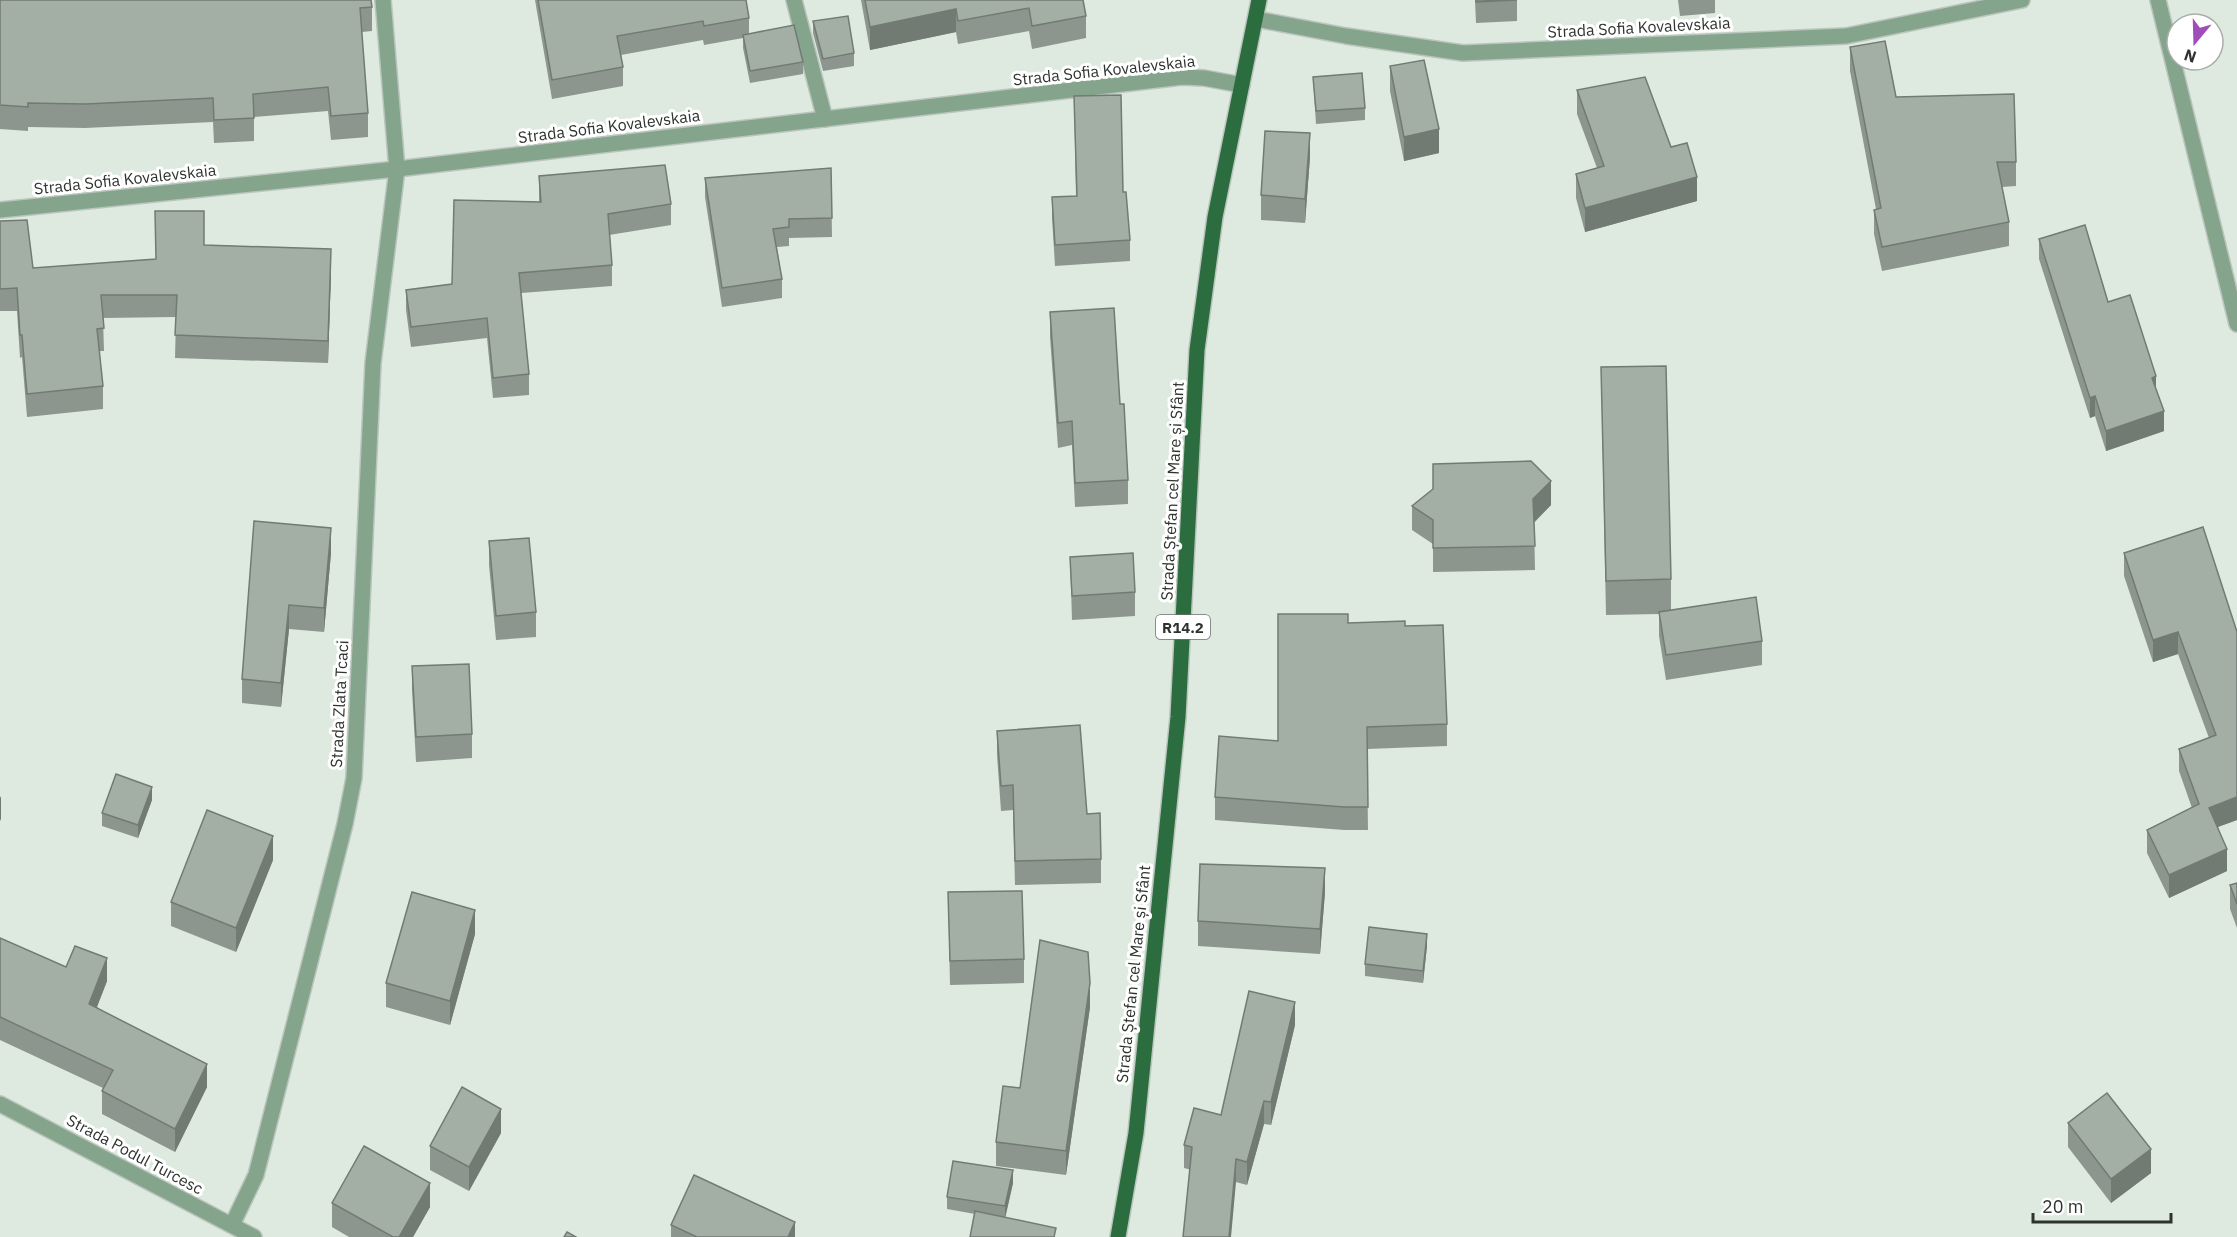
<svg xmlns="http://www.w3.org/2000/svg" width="2237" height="1237" viewBox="0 0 2237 1237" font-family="'IBM Plex Sans',sans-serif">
<rect width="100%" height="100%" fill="#deeae0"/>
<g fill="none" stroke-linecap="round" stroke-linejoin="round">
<g stroke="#bbc5bd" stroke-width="18">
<g id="minor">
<polyline points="794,0 825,119"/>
<polyline points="2158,0 2237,324"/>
<polyline points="1256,19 1346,36 1463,53 1846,36 2022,0"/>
<polyline points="0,210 397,169 1182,77 1204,78 1242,85"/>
<polyline points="0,1104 254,1237"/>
<polyline points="232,1225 256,1175 345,824 354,778 373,363 397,169 383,0"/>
</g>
</g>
<g stroke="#bbc5bd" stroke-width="18">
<polyline id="major" points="1118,1237 1136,1133 1178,717 1197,350 1215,217 1259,0"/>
</g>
<use href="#minor" stroke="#84a58b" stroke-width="15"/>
<use href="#major" stroke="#2c6d3f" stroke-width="15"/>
</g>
<g fill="#8c968e">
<polygon points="0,0 372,7 372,31 362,32 368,113 368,137 331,140 328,111 254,117 254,141 214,143 213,122 85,128 28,127 28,131 0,129"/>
<polygon points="535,0 746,0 749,18 749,34 803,62 803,74 750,83 743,48 743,38 704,45 703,40 621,55 623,67 623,86 552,99"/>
<polygon points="861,0 1083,0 1086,16 1086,38 1032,49 1029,31 958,44 956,32 870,50"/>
<polygon points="1475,0 1517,0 1517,21 1476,23"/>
<polygon points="1678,0 1715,0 1715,13 1680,16"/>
<polygon points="813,21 854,53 854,66 823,71 813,33"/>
<polygon points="1850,47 1896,97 2016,162 2016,186 2002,187 2009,222 2009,246 1882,271 1874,234 1874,210 1876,209 1850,71"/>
<polygon points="1390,66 1439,153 1404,161 1390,91"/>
<polygon points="1313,77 1365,108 1365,120 1316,124"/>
<polygon points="1577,90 1671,147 1697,201 1585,232 1576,198 1576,174 1597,168 1577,114"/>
<polygon points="1074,96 1123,192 1130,240 1130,261 1055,266 1052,218 1052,197 1076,196"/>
<polygon points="1310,157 1305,223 1261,220 1261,195"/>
<polygon points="831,168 832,237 789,238 789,246 777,247 782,279 782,298 722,307 705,197 705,178"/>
<polygon points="539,176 671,204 671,225 609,235 612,265 612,286 521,293 529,374 529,395 493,398 487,338 411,347 406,310 406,290 452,284 539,202"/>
<polygon points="0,221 33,268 156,259 204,245 331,272 328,363 175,358 176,317 103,318 104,351 99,351 103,386 103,409 27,417 22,357 20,358 17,311 0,311"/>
<polygon points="2039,239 2108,302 2156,389 2164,431 2106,451 2095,416 2090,418 2039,259"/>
<polygon points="1050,312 1128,480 1128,504 1075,507 1072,445 1058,448 1050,337"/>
<polygon points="1601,367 1671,579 1671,610 1762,641 1762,665 1666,680 1659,636 1659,614 1606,615"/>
<polygon points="1551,505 1534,523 1535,570 1433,572 1433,544 1412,530 1412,506"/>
<polygon points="2203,527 2237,820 2218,827 2227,871 2169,898 2147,853 2147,830 2192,808 2179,771 2179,749 2209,738 2178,654 2153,662 2124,576 2124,553"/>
<polygon points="331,528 331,553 324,632 289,629 281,707 242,703 242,679"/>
<polygon points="489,541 536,612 536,637 496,640 489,565"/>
<polygon points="1070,557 1135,592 1135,616 1072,620"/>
<polygon points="1348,623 1405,626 1447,724 1447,746 1367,749 1368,830 1344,830 1215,820 1215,797 1278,741"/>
<polygon points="412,666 472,734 472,758 416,762 412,690"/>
<polygon points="997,731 1087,814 1101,859 1101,883 1015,885 1013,810 1001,811 997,755"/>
<polygon points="152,800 138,838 102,826 102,813"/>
<polygon points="273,860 236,952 171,926 171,902"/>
<polygon points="2237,883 2237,928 2230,909 2230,885"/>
<polygon points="948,892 1024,959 1024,983 950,985"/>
<polygon points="1325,892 1320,954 1198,946 1198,921"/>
<polygon points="475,934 450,1025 386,1007 386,983"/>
<polygon points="0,938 66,967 107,981 97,1007 207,1087 175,1152 102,1114 102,1091 103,1088 0,1040"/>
<polygon points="1427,946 1423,983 1365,976 1365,964"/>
<polygon points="1090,1007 1066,1175 996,1166 996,1142 1020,1088"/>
<polygon points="1295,1025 1271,1125 1264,1124 1247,1185 1184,1168 1184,1145 1221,1115"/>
<polygon points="2068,1123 2151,1173 2111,1203 2068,1147"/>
<polygon points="501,1133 469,1191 430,1170 430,1146"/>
<polygon points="1013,1183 1005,1217 1056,1237 975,1214 947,1209 947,1197"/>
<polygon points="332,1203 430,1207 413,1237 349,1237 332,1227"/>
<polygon points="671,1225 795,1237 671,1237"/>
</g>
<g fill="#727a74">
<polygon points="956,9 956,32 870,50 870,27"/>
<polygon points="1439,129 1439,153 1404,161 1404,137"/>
<polygon points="1310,133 1310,157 1305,223 1305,199"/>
<polygon points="1697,177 1697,201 1585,232 1585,208"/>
<polygon points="331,249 331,272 328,363 328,341"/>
<polygon points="2156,376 2156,396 2152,378"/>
<polygon points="2095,396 2095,416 2090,418 2090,398"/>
<polygon points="2164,411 2164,431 2106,451 2106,431"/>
<polygon points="1551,481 1551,505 1533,523 1533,499"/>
<polygon points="331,528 331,553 324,632 324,608"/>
<polygon points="289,605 289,629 281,707 281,683"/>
<polygon points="2178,632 2178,654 2153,662 2153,640"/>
<polygon points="152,787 152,800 138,838 138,825"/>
<polygon points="1,796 1,819 0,821 0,798"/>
<polygon points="2237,797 2237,820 2209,830 2209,808"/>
<polygon points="273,836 273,860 236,952 236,928"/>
<polygon points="2227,849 2227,871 2169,898 2169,875"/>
<polygon points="1325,868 1325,892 1320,954 1320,929"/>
<polygon points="475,910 475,934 450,1025 450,1001"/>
<polygon points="1427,934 1427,946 1423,983 1423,971"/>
<polygon points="107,958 107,981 89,1027 89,1004"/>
<polygon points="1090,983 1090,1007 1066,1175 1066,1151"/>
<polygon points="1295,1002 1295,1025 1271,1125 1271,1102"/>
<polygon points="207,1064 207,1087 175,1152 175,1129"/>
<polygon points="1264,1101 1264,1124 1247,1185 1247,1162"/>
<polygon points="501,1109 501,1133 469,1191 469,1167"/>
<polygon points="2151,1149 2151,1173 2111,1203 2111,1179"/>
<polygon points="1236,1159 1236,1182 1231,1237 1229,1237"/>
<polygon points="1013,1170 1013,1183 1005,1219 1005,1206"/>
<polygon points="430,1183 430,1207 413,1237 399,1237"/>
<polygon points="795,1222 795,1237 788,1237"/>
</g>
<g fill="#a3afa5" stroke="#727a74" stroke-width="1.5">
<polygon points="0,0 371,0 372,7 360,8 368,113 331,116 328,87 253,94 254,118 214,120 213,98 85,104 28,103 28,107 0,105"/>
<polygon points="538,0 746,0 749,18 704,26 703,21 617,36 623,67 552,80"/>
<polygon points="865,0 1083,0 1086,16 1032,26 1029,8 958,21 956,9 870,27"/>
<polygon points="1476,0 1517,0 1476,2"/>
<polygon points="848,16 854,53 823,59 813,21"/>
<polygon points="794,25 803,62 750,71 743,35"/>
<polygon points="1885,41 1896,97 2014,94 2016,162 1997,162 2009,222 1882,247 1874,210 1881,208 1850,47"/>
<polygon points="1424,60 1439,129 1404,137 1390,66"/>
<polygon points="1362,73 1365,108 1316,111 1313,77"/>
<polygon points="1645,77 1671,147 1687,143 1697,177 1585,208 1576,174 1604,166 1577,90"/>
<polygon points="1121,95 1123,192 1126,192 1130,240 1055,245 1052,197 1077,196 1074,96"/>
<polygon points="1265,131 1310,133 1305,199 1261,195"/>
<polygon points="665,165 671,204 608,214 612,265 519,273 529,374 493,378 487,318 411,327 406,290 452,284 454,200 541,202 539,176"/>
<polygon points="831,168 832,218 789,219 789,227 773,229 782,279 722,288 705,178"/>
<polygon points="155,211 204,211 204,245 331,249 328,341 175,335 177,295 101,295 104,328 97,329 103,386 27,394 22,335 20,335 17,288 0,289 0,221 27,220 33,268 156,259"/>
<polygon points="2085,225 2108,302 2130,295 2156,376 2152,378 2164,411 2106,431 2095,396 2090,398 2039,239"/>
<polygon points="1114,308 1120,404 1124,404 1128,480 1075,483 1072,421 1058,423 1050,312"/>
<polygon points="1666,366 1671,579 1606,581 1601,367"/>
<polygon points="1531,461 1551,481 1533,499 1535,546 1433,548 1433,520 1412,506 1433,489 1433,464"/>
<polygon points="254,521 331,528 324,608 289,605 281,683 242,679"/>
<polygon points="2203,527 2237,632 2237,797 2209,808 2227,849 2169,875 2147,830 2199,804 2179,749 2216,735 2178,632 2153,640 2124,553"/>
<polygon points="529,538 536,612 496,616 489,541"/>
<polygon points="1133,553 1135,592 1072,596 1070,557"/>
<polygon points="1756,597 1762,641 1666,655 1659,612"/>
<polygon points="1278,614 1348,614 1348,623 1405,621 1405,626 1443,625 1447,724 1367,727 1368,807 1344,807 1215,797 1219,736 1278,741"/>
<polygon points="469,664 472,734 416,737 412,666"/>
<polygon points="1080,725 1087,814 1100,813 1101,859 1015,861 1013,785 1001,786 997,731"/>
<polygon points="116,774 152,787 138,825 102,813"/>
<polygon points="207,810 273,836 236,928 171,902"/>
<polygon points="1200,864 1325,868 1320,929 1198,921"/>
<polygon points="2237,883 2237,904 2230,885"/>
<polygon points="1022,891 1024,959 950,961 948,892"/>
<polygon points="412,892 475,910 450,1001 386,983"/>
<polygon points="1369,927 1427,934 1423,971 1365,964"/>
<polygon points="0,938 66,967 75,946 107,958 89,1004 207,1064 175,1129 102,1091 113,1070 0,1017"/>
<polygon points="1040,940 1088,952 1090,983 1066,1151 996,1142 1003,1086 1020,1088"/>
<polygon points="1249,991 1295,1002 1271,1102 1264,1101 1247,1162 1236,1159 1229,1237 1183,1237 1192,1147 1184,1145 1194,1108 1221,1115"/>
<polygon points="462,1087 501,1109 469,1167 430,1146"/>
<polygon points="2107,1093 2151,1149 2111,1179 2068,1123"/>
<polygon points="364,1146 430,1183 399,1237 393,1237 332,1203"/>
<polygon points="953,1161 1013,1170 1005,1206 947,1197"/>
<polygon points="694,1175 795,1222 788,1237 697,1237 671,1225"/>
<polygon points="975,1211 1056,1228 1054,1237 970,1237"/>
<polygon points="567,1232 576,1237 564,1237"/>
</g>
<g text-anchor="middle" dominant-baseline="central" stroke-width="6" stroke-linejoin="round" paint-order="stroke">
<rect fill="#fff" stroke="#6d706d" stroke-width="1.5" x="1156" y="615" width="54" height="24" rx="4.5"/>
<g font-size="15" font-weight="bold" fill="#2e332f">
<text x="1183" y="627">R14.2</text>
</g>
<g font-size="16" fill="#2e332f" stroke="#fff">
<text transform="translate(1639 27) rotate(-3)">Strada Sofia Kovalevskaia</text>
<text transform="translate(1104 70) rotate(-6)">Strada Sofia Kovalevskaia</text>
<text transform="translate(609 126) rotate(-7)">Strada Sofia Kovalevskaia</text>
<text transform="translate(125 179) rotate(-6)">Strada Sofia Kovalevskaia</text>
<text transform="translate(1172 491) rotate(-87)">Strada Ștefan cel Mare și Sfânt</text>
<text transform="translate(339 704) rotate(-87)">Strada Zlata Tcaci</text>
<text transform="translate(1133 974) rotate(-84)">Strada Ștefan cel Mare și Sfânt</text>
<text transform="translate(135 1154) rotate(28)">Strada Podul Turcesc</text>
</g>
</g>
<g transform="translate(2195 42) rotate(199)"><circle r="28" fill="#ffffff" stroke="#abadac" stroke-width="1.5"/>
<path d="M0-4.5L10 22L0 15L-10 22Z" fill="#a04cba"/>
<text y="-9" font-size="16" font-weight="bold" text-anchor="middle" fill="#2e332f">N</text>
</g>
<path d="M2033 1213v9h138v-9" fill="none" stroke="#2e332f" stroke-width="3"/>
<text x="2042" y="1213" font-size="18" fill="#2e332f" stroke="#ffffff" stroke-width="4.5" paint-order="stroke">20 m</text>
</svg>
